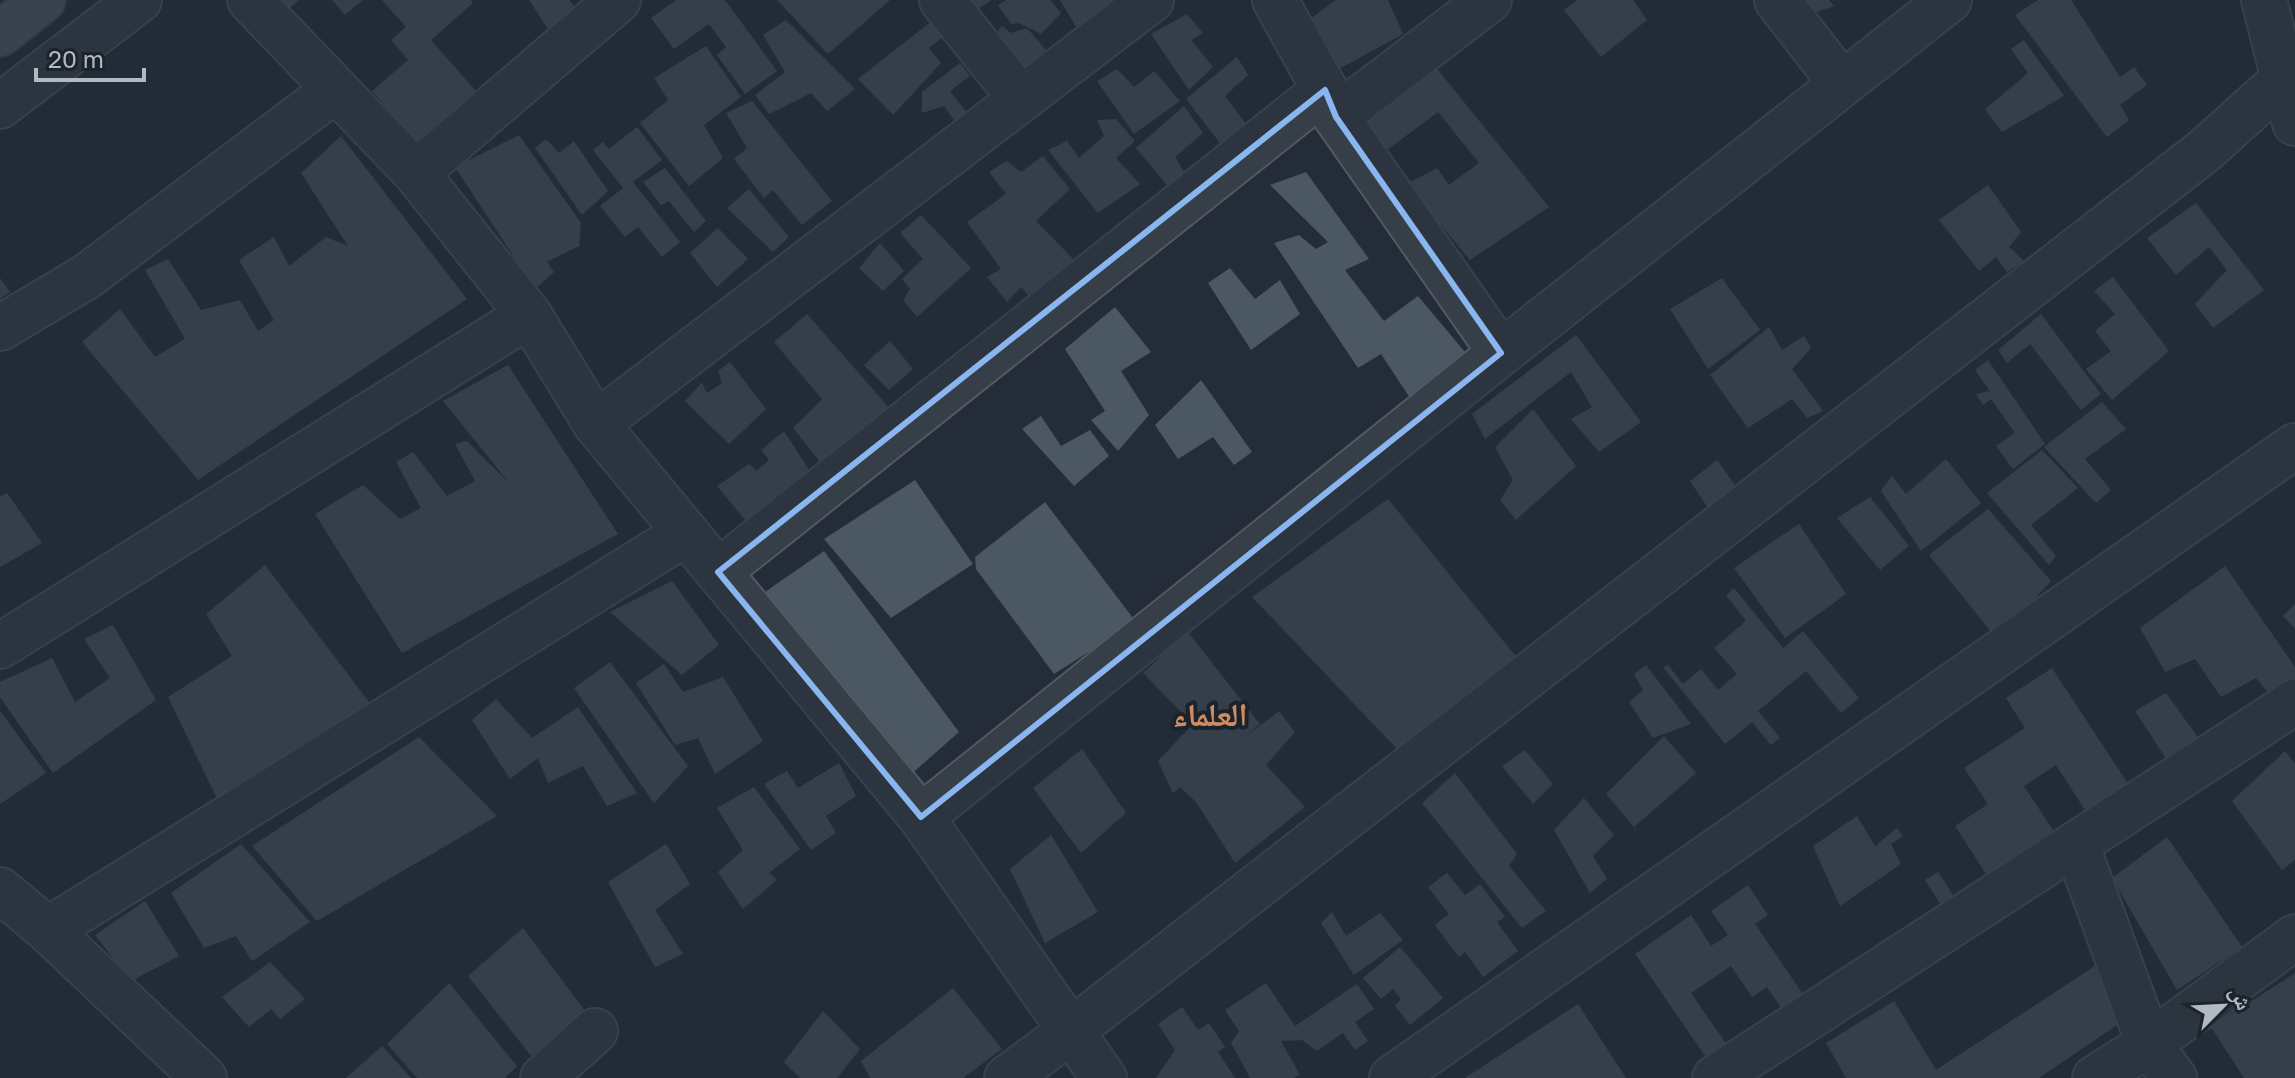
<svg xmlns="http://www.w3.org/2000/svg" width="2295" height="1078" viewBox="0 0 2295 1078" font-family="'Golos Text','Noto Naskh Arabic',sans-serif">
<rect width="100%" height="100%" fill="#232c38"/>
<g fill="#4b5763">
<polygon points="277,0 299,0 286,11"/>
<polygon points="332,0 363,0 345,15"/>
<polygon points="382,0 471,0 473,3 431,40 482,98 423,150 372,91 408,60 391,40 406,27"/>
<polygon points="529,0 569,0 580,12 553,37"/>
<polygon points="676,0 725,0 777,71 745,94 717,55 726,47 709,24 674,49 651,18"/>
<polygon points="777,0 890,0 828,54"/>
<polygon points="973,0 992,0 978,9"/>
<polygon points="1006,0 1050,0 1061,13 1041,34 1019,23 1011,24 998,5"/>
<polygon points="1060,0 1129,0 1081,35"/>
<polygon points="1336,0 1388,0 1403,34 1337,70 1306,22"/>
<polygon points="1577,0 1633,0 1647,20 1601,57 1564,10"/>
<polygon points="1800,0 1829,0 1834,6 1810,14"/>
<polygon points="2038,0 2071,0 2120,77 2134,67 2147,85 2120,105 2129,120 2107,137 2015,15"/>
<polygon points="1187,14 1203,33 1191,40 1213,67 1189,90 1151,34"/>
<polygon points="786,20 855,89 827,111 811,93 769,114 755,95 785,72 763,35"/>
<polygon points="933,20 942,38 929,48 941,63 893,115 858,79"/>
<polygon points="1002,26 1011,33 1027,28 1054,59 1023,87 988,43"/>
<polygon points="2024,40 2064,96 2002,132 1985,109 2028,73 2011,49"/>
<polygon points="706,46 741,97 704,125 723,158 689,186 640,123 668,100 654,78"/>
<polygon points="1237,57 1248,75 1225,96 1249,128 1226,151 1186,99"/>
<polygon points="960,63 970,76 950,91 971,118 960,128 944,106 922,113 922,92"/>
<polygon points="1434,65 1549,207 1470,260 1407,184 1437,168 1449,185 1479,163 1438,112 1383,153 1358,128"/>
<polygon points="1117,69 1134,87 1154,71 1180,101 1134,134 1097,81"/>
<polygon points="752,101 832,201 802,225 773,190 764,198 734,159 747,148 726,113"/>
<polygon points="1184,106 1203,133 1175,157 1188,178 1173,192 1136,148"/>
<polygon points="1116,119 1135,141 1116,158 1140,184 1098,213 1048,150 1067,141 1079,158 1104,136 1097,120"/>
<polygon points="637,127 662,160 633,182 680,242 662,257 638,227 625,237 600,206 623,188 593,150 603,142 609,149"/>
<polygon points="519,135 581,223 579,246 547,262 554,272 535,289 455,167"/>
<polygon points="341,136 467,299 198,480 82,342 120,309 155,357 185,339 145,270 168,259 201,310 240,300 258,331 274,320 239,260 274,237 289,266 326,237 348,246 301,173"/>
<polygon points="546,139 559,153 574,141 608,191 582,215 535,148"/>
<polygon points="1043,156 1070,189 1036,221 1079,265 1037,305 1021,287 1007,302 987,277 1001,269 967,222 1006,194 989,172 1007,161 1021,172"/>
<polygon points="665,168 706,221 694,232 669,201 661,205 643,182"/>
<polygon points="1306,172 1369,259 1345,270 1384,321 1418,296 1470,358 1412,401 1381,354 1358,368 1274,243 1299,235 1316,249 1328,242 1270,185"/>
<polygon points="1988,185 2021,232 2009,247 2024,261 2007,272 1996,257 1979,271 1939,220"/>
<polygon points="749,189 789,237 773,252 727,208"/>
<polygon points="2196,203 2264,290 2213,328 2195,304 2227,270 2209,247 2176,275 2147,238"/>
<polygon points="921,215 971,268 917,317 903,300 910,289 902,279 923,259 900,233"/>
<polygon points="718,228 748,259 717,287 690,253"/>
<polygon points="880,243 904,271 883,291 859,268"/>
<polygon points="1230,268 1255,299 1280,280 1300,314 1251,350 1208,283"/>
<polygon points="2113,277 2169,351 2112,400 2086,369 2111,351 2095,331 2115,314 2094,291"/>
<polygon points="0,278 10,292 0,299"/>
<polygon points="1722,278 1760,330 1708,369 1670,309"/>
<polygon points="1115,307 1151,352 1121,371 1149,415 1118,451 1091,420 1105,411 1065,349"/>
<polygon points="807,314 892,411 822,464 793,428 822,399 774,342"/>
<polygon points="2041,314 2101,394 2081,410 2030,344 2007,363 1998,350"/>
<polygon points="1769,327 1782,350 1804,336 1811,348 1792,369 1823,411 1807,418 1792,399 1748,428 1710,375"/>
<polygon points="1576,335 1641,422 1599,452 1571,419 1592,407 1571,372 1485,439 1472,414"/>
<polygon points="890,341 913,369 889,390 864,365"/>
<polygon points="1988,360 2045,444 2013,469 1996,446 2015,433 1991,399 1983,405 1976,394 1990,391 1975,370"/>
<polygon points="730,362 766,409 729,444 685,401 702,383 707,393 722,383 718,371"/>
<polygon points="508,365 618,534 402,653 315,514 363,485 400,519 421,508 396,462 413,452 447,496 475,481 455,444 467,441 510,484 443,401"/>
<polygon points="1201,380 1252,452 1234,465 1213,437 1178,459 1155,425"/>
<polygon points="2102,402 2126,429 2085,459 2111,490 2096,503 2044,447"/>
<polygon points="1533,409 1576,466 1516,520 1500,500 1513,480 1495,447"/>
<polygon points="1041,416 1061,446 1090,430 1109,456 1074,486 1022,429"/>
<polygon points="784,431 813,476 751,527 717,486 749,464 757,471 769,460 761,450"/>
<polygon points="2042,450 2078,488 2031,525 2056,556 2049,565 1987,493"/>
<polygon points="1946,459 1981,503 1921,551 1881,491 1892,476 1906,494"/>
<polygon points="1717,460 1735,485 1708,508 1690,481"/>
<polygon points="915,480 973,564 891,618 824,539"/>
<polygon points="7,493 42,543 0,567 0,496"/>
<polygon points="1870,497 1909,546 1880,570 1837,518"/>
<polygon points="1388,499 1522,664 1397,749 1252,597"/>
<polygon points="1045,502 1136,622 1054,674 976,569 975,557"/>
<polygon points="1988,509 2051,581 1997,639 1929,555"/>
<polygon points="1799,524 1846,594 1785,638 1734,568"/>
<polygon points="824,551 959,732 907,778 762,594"/>
<polygon points="265,565 372,706 220,805 168,697 232,656 206,614"/>
<polygon points="2225,566 2295,667 2295,690 2277,704 2256,678 2221,697 2195,659 2165,672 2140,628"/>
<polygon points="672,581 719,645 682,675 610,612"/>
<polygon points="1734,588 1783,648 1803,631 1859,698 1841,713 1806,671 1758,711 1780,738 1771,745 1752,722 1725,744 1663,667 1668,665 1683,684 1701,669 1718,690 1737,674 1714,648 1746,621 1726,595"/>
<polygon points="2295,604 2295,629 2283,616"/>
<polygon points="113,625 156,700 53,773 0,697 0,682 52,658 75,702 110,678 84,639"/>
<polygon points="1187,631 1260,724 1244,738 1279,711 1295,732 1266,765 1305,807 1235,863 1196,802 1180,787 1173,793 1158,761 1193,724 1143,673"/>
<polygon points="610,662 688,766 654,803 574,688"/>
<polygon points="664,664 683,692 723,677 763,741 715,774 698,738 675,745 636,683"/>
<polygon points="1646,665 1691,724 1653,738 1629,702 1643,690 1634,674"/>
<polygon points="2052,668 2136,796 2094,824 2056,765 2024,786 2059,839 1946,913 1925,880 1938,872 1955,898 1988,877 1955,826 1988,804 1964,768 2025,728 2006,698"/>
<polygon points="2166,693 2205,747 2171,766 2135,711"/>
<polygon points="496,699 532,738 578,707 637,793 607,806 583,766 548,783 538,758 510,779 472,720"/>
<polygon points="0,711 46,773 0,804"/>
<polygon points="1664,736 1696,773 1634,827 1606,794"/>
<polygon points="419,737 497,816 317,921 252,846"/>
<polygon points="1082,749 1126,813 1081,853 1033,788"/>
<polygon points="1525,750 1553,784 1533,804 1502,766"/>
<polygon points="2285,751 2295,764 2295,860 2282,870 2232,801"/>
<polygon points="839,763 856,796 826,816 836,833 811,850 764,784 787,771 798,788"/>
<polygon points="1455,773 1517,854 1509,866 1546,911 1522,928 1422,803"/>
<polygon points="754,787 800,849 769,873 777,880 743,909 718,872 743,850 717,808"/>
<polygon points="1584,798 1614,835 1593,856 1607,879 1590,893 1554,830"/>
<polygon points="1857,816 1875,846 1897,828 1903,836 1891,844 1901,864 1840,906 1813,846"/>
<polygon points="1051,835 1098,912 1045,943 1010,869"/>
<polygon points="2167,837 2242,947 2177,990 2112,878"/>
<polygon points="241,844 310,922 252,961 236,936 204,948 171,893"/>
<polygon points="666,844 690,884 655,910 683,954 655,967 608,882"/>
<polygon points="1447,873 1465,895 1480,884 1505,917 1497,922 1518,951 1483,977 1465,952 1459,957 1435,925 1449,914 1428,887"/>
<polygon points="1748,885 1768,915 1755,924 1809,1003 1788,1018 1767,987 1752,997 1731,966 1691,993 1727,1045 1707,1059 1635,954 1691,915 1711,946 1728,935 1711,911"/>
<polygon points="145,901 179,956 131,981 95,935"/>
<polygon points="1332,912 1346,936 1380,913 1403,940 1354,975 1321,923"/>
<polygon points="523,928 585,1011 531,1056 468,976"/>
<polygon points="1400,947 1443,998 1410,1025 1395,1006 1401,999 1393,989 1381,999 1363,978"/>
<polygon points="270,962 305,999 280,1019 271,1009 249,1027 222,997"/>
<polygon points="2095,966 2126,1019 2039,1078 1846,1078 1826,1043 1894,1001 1936,1070"/>
<polygon points="2295,973 2295,1078 2244,1078 2211,1027"/>
<polygon points="449,983 517,1066 505,1078 417,1078 387,1044"/>
<polygon points="1266,983 1295,1026 1357,984 1374,1009 1355,1022 1368,1041 1355,1050 1343,1033 1317,1051 1302,1040 1281,1041 1300,1075 1294,1078 1250,1078 1231,1043 1239,1031 1225,1010"/>
<polygon points="953,988 1002,1049 963,1078 870,1078 861,1061"/>
<polygon points="1578,1004 1626,1078 1465,1078"/>
<polygon points="1182,1007 1198,1030 1209,1023 1225,1047 1218,1052 1235,1078 1156,1078 1175,1050 1158,1024"/>
<polygon points="823,1011 860,1049 837,1078 800,1078 784,1062"/>
<polygon points="382,1046 411,1078 346,1078"/>
</g>
<g fill="none" stroke-linecap="round" stroke-linejoin="round">
<g stroke="#515963" stroke-width="48">
<g id="minor">
<polyline points="250,0 416,173 529,315 596,424 921,817 1104,1078"/>
<polyline points="942,0 1021,99"/>
<polyline points="1275,0 1325,90 1336,117 1501,353"/>
<polyline points="1777,0 1841,83"/>
<polyline points="2264,0 2295,123"/>
<polyline points="0,106 139,0"/>
<polyline points="1336,117 1489,0"/>
<polyline points="416,173 618,0"/>
<polyline points="0,328 86,277 335,90"/>
<polyline points="596,424 1151,0"/>
<polyline points="718,572 1325,90"/>
<polyline points="0,646 529,315"/>
<polyline points="921,817 1501,353 1949,0"/>
<polyline points="2076,844 2149,1044 2174,1078"/>
<polyline points="0,890 48,930 204,1078"/>
<polyline points="48,930 686,533"/>
<polyline points="543,1078 595,1031"/>
<polyline points="1007,1078 1071,1031 2204,151 2285,78"/>
<polyline points="1392,1078 2295,446"/>
<polyline points="1715,1078 2295,702"/>
<polyline points="2095,1078 2149,1044 2295,937"/>
</g>
</g>
<g stroke="#3f4751" stroke-width="48">
<polyline id="major" points="0,34 43,0"/>
</g>
<use href="#minor" stroke="#363e48" stroke-width="44"/>
<use href="#major" stroke="#545d68" stroke-width="44"/>
</g>
<path d="M0 0H2295V1078H0ZM1325,90L1336,117L1501,353L921,817L718,572Z" fill="#232c38" fill-opacity=".55" fill-rule="evenodd"/>
<path fill="none" stroke="#8ab6f0" stroke-width="6" stroke-linejoin="round" d="M1325,90L1336,117L1501,353L921,817L718,572Z"/>
<g text-anchor="middle" dominant-baseline="central" stroke-width="8" stroke-linejoin="round" paint-order="stroke">
<g font-size="32" font-weight="bold" fill="#cc8d64" stroke="#1b232d">
<text x="1210" y="714">العلماء</text>
</g>
</g>
<g transform="translate(2223 1006) rotate(66)" stroke="#1b232d" stroke-width="6" paint-order="stroke">
<path d="M0-6L14 30L0 20L-14 30Z" fill="#b1b9c4"/>
<text y="-12" font-size="22" font-weight="bold" text-anchor="middle" fill="#b1b9c4">ش</text>
</g>
<path d="M36 68v12h108v-12" fill="none" stroke="#b1b9c4" stroke-width="4"/>
<text x="48" y="68" font-size="24" fill="#b1b9c4" stroke="#1b232d" stroke-width="6" paint-order="stroke">20 m</text>
</svg>
